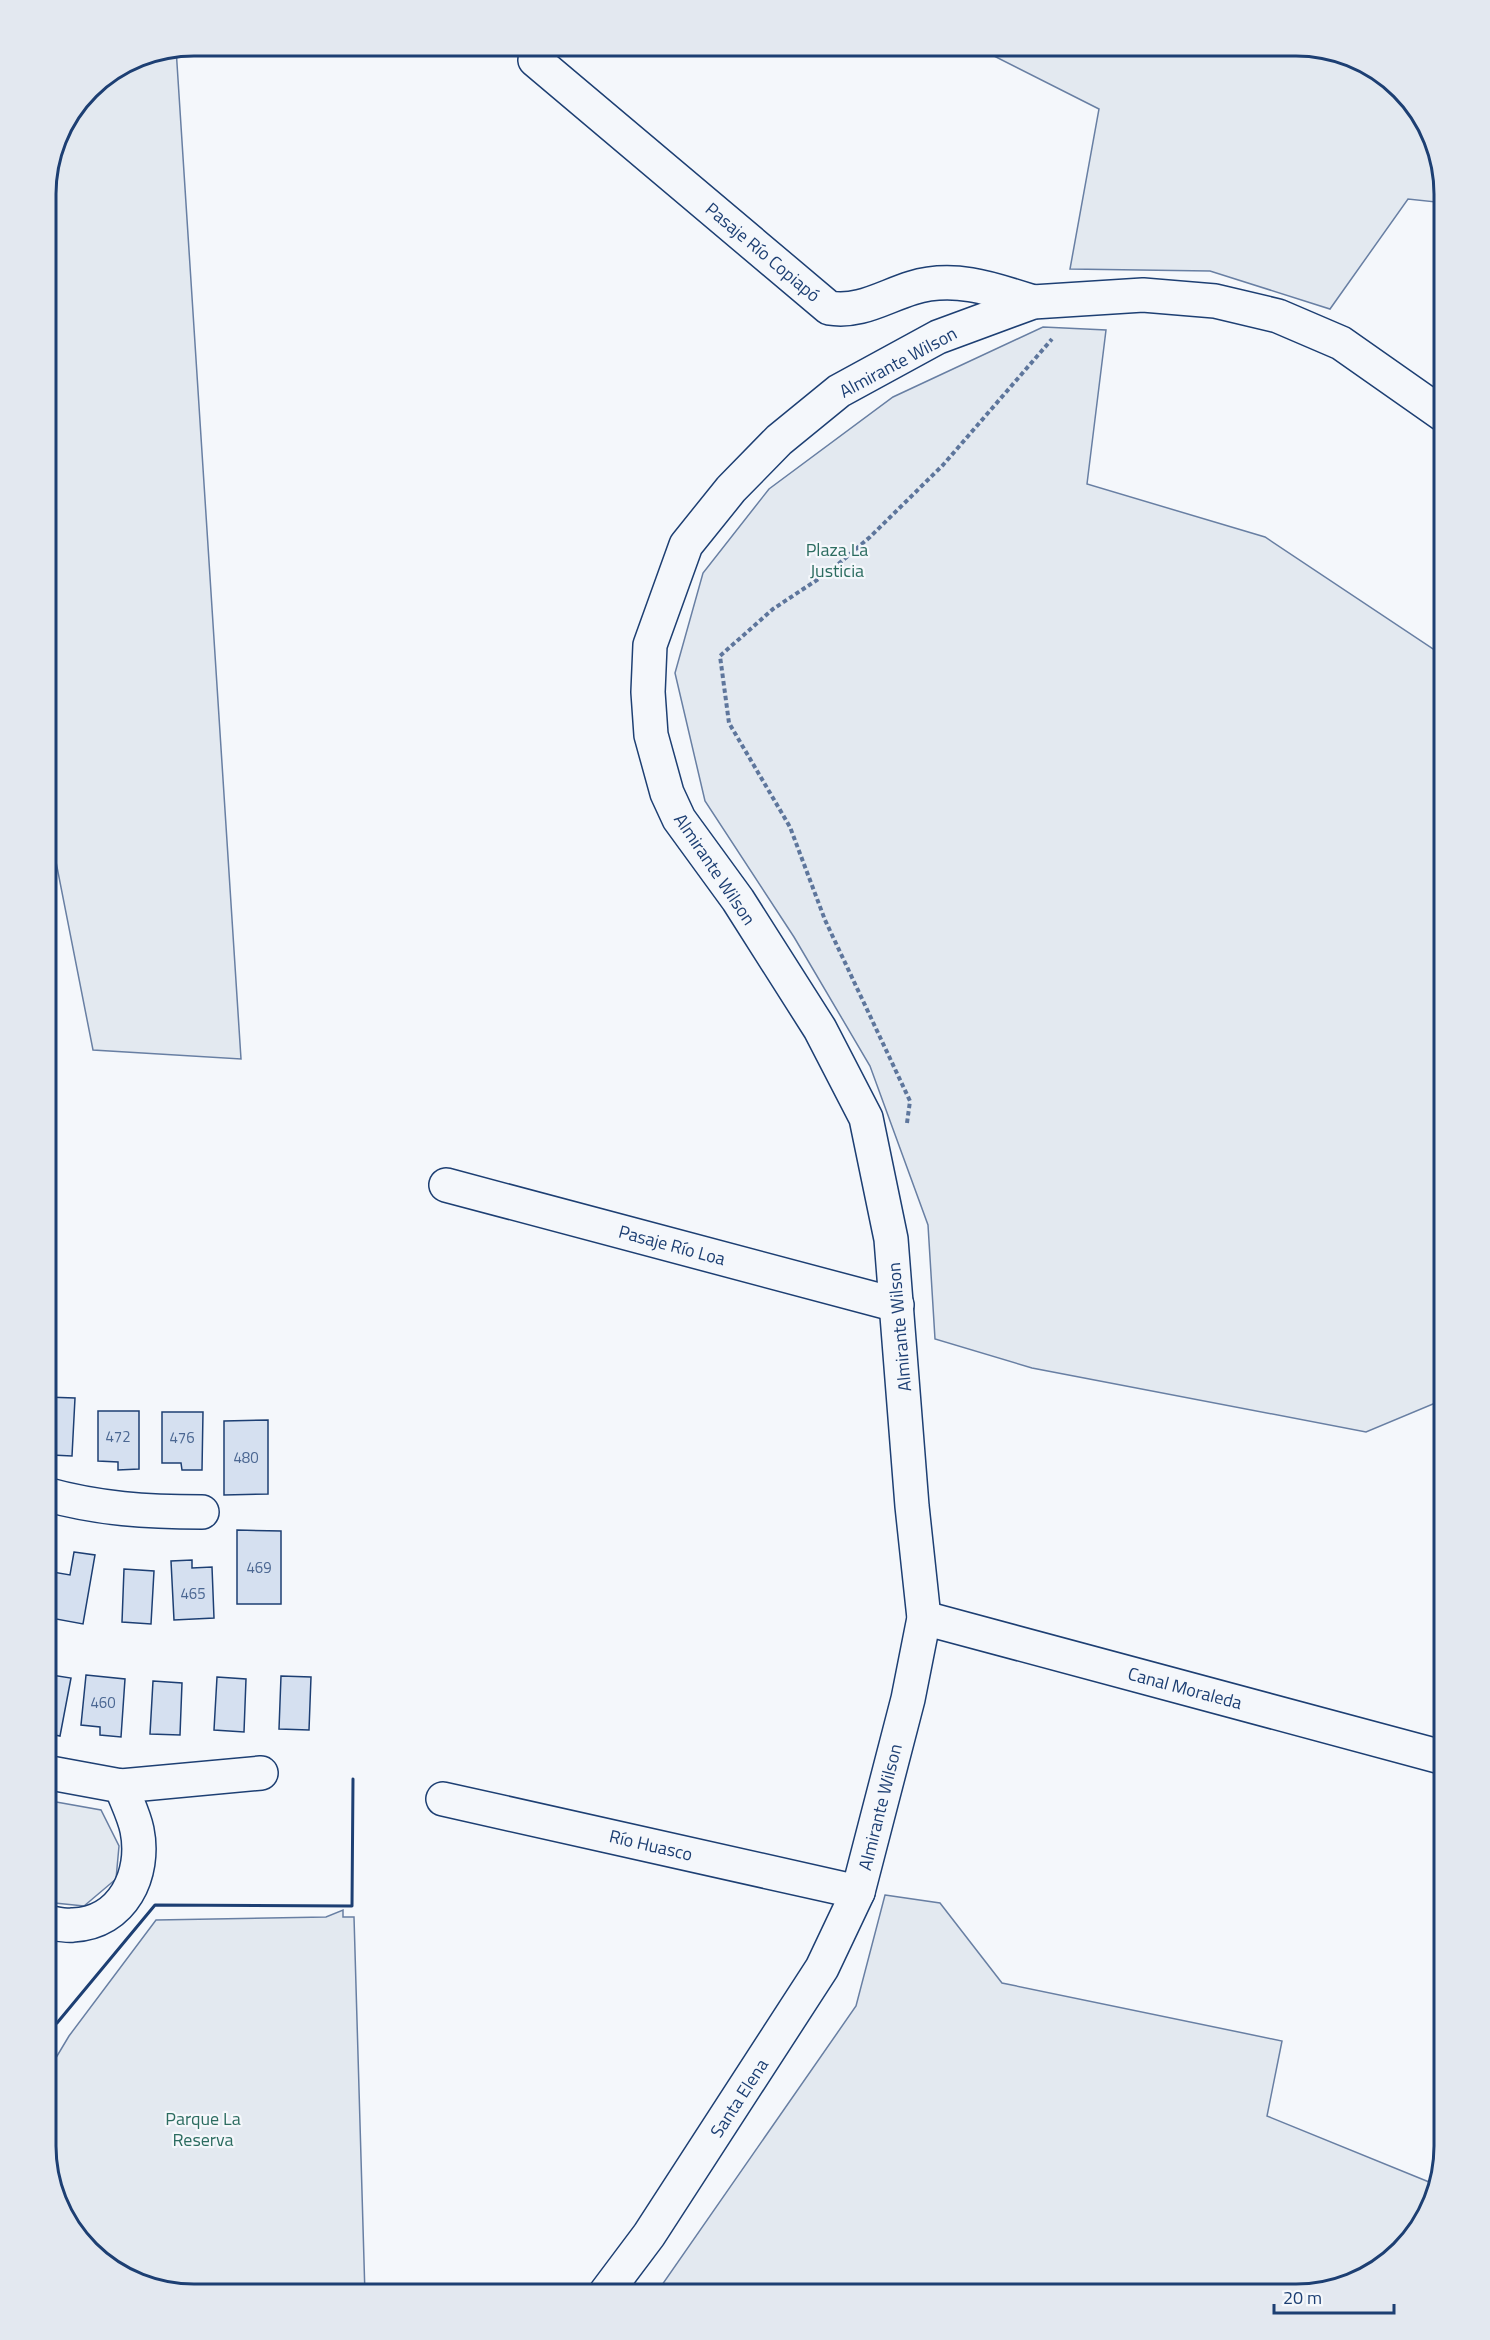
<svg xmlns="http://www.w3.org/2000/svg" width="1490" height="2340" viewBox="0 0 1490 2340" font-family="'Titillium Web',sans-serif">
<rect width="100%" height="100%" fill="#f4f7fb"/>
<g fill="#e3e9f0" stroke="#687fa3" stroke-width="1.5">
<polygon points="984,45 1307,45 1379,70 1430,127 1445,203 1408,199 1330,309 1210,271 1070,269 1099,109 986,52"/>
<polygon points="176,48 241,1059 93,1050 45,806 45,184 56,136 89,88 137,56"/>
<polygon points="1043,327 1106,330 1087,484 1265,537 1445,657 1445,1399 1366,1432 1032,1368 935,1339 928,1225 870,1066 794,937 705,801 675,673 703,573 769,489 893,397"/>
<polygon points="45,1800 101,1810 119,1846 116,1879 84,1906 45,1902"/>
<polygon points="885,1895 940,1903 1002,1983 1282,2041 1267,2116 1434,2184 1420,2229 1363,2280 1297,2295 655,2295 856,2006"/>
<polygon points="343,1910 343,1917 354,1917 365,2295 184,2295 111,2270 60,2213 45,2147 45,2076 69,2036 156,1920 326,1917"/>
</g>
<g fill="#d5e0f0" stroke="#1d3f73" stroke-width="1.5">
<polygon points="45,1397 75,1398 72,1456 52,1455 52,1448 45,1447"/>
<polygon points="98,1411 139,1411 139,1469 118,1470 118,1462 98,1461"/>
<polygon points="162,1412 203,1412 202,1470 182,1470 181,1463 162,1463"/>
<polygon points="268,1420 268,1494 224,1495 224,1421"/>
<polygon points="237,1530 281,1531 281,1604 237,1604"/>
<polygon points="74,1552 95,1555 83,1624 45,1617 53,1572 70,1575"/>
<polygon points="192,1560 192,1568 212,1567 214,1618 174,1620 171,1561"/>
<polygon points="124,1569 154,1571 151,1624 122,1622"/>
<polygon points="45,1674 71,1678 60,1736 45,1733"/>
<polygon points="86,1675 125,1679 121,1737 100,1735 100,1727 81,1725"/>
<polygon points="281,1676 311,1677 309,1730 279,1729"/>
<polygon points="217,1677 246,1679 244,1732 214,1730"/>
<polygon points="153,1681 182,1683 180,1735 150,1734"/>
</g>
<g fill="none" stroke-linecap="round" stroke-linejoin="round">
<g stroke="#1d3f73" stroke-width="36">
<g id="street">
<path d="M535,60L829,308C860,313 883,297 912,288C954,275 993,289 1033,302"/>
<polyline points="446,1185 897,1305"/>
<path d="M45,1494C99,1509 147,1512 202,1512"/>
<polyline points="924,1618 1445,1758"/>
<polyline points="45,1772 121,1786 261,1773"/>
<polyline points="443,1799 858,1892"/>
<path d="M45,1922C54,1923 64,1926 73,1925C123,1923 146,1874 137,1830C134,1815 126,1800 121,1786"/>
</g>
</g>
<g stroke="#1d3f73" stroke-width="36">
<polyline id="secondary" points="604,2295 649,2235 822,1968 858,1892 908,1699 924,1618 912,1506 891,1239 866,1118 820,1029 738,900 679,819 667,793 651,735 648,692 650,645 686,545 731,489 779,440 839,391 938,337 1033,302 1143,295 1215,301 1278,316 1341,343 1445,416"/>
</g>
<polyline stroke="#5e769c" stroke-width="4" stroke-dasharray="4.5 3" stroke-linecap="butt" points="907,1123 910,1101 825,920 790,827 729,723 720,656 773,609 829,572 870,537 943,465 1052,339"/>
<use href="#street" stroke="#f4f7fb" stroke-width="33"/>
<use href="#secondary" stroke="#f4f7fb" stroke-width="33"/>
<polyline stroke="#1d3f73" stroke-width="3" points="57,2023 155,1905 352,1906 353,1779"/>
</g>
<g text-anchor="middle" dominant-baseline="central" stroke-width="4.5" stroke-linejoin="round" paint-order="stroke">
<g font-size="15" fill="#4b6792">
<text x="118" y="1436">472</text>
<text x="182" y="1437">476</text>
<text x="246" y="1457">480</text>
<text x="259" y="1567">469</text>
<text x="193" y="1593">465</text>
<text x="103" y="1702">460</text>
</g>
<g font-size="18" fill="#1d3f73" stroke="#f4f7fb">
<text transform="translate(763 252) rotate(40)">Pasaje Río Copiapó</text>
<text transform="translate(898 362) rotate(-28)">Almirante Wilson</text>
<text transform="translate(715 869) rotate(56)">Almirante Wilson</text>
<text transform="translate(672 1245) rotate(15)">Pasaje Río Loa</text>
<text transform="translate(899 1327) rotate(-95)">Almirante Wilson</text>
<text transform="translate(1185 1688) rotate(15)">Canal Moraleda</text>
<text transform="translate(880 1807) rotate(-76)">Almirante Wilson</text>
<text transform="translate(651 1845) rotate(13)">Río Huasco</text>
<text transform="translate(739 2098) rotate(-57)">Santa Elena</text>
</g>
<g font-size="18" fill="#2c6c60" stroke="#f4f7fb">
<text x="837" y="549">Plaza La<tspan x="837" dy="21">Justicia</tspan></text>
<text x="203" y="2118">Parque La<tspan x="203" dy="21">Reserva</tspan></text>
</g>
</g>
<path d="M0 0H1490V2340H0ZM194 56H1296A138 138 0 0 1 1434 194V2146A138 138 0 0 1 1296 2284H194A138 138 0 0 1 56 2146V194A138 138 0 0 1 194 56Z" fill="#e3e8f0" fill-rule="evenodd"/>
<path fill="none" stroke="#1d3f73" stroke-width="3" d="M194 56H1296A138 138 0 0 1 1434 194V2146A138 138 0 0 1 1296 2284H194A138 138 0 0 1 56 2146V194A138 138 0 0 1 194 56Z"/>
<path d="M1274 2304v9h120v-9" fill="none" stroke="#1d3f73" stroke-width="3"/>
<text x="1283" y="2304" font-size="18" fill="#1d3f73" stroke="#f4f7fb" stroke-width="4.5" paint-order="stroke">20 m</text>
</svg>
